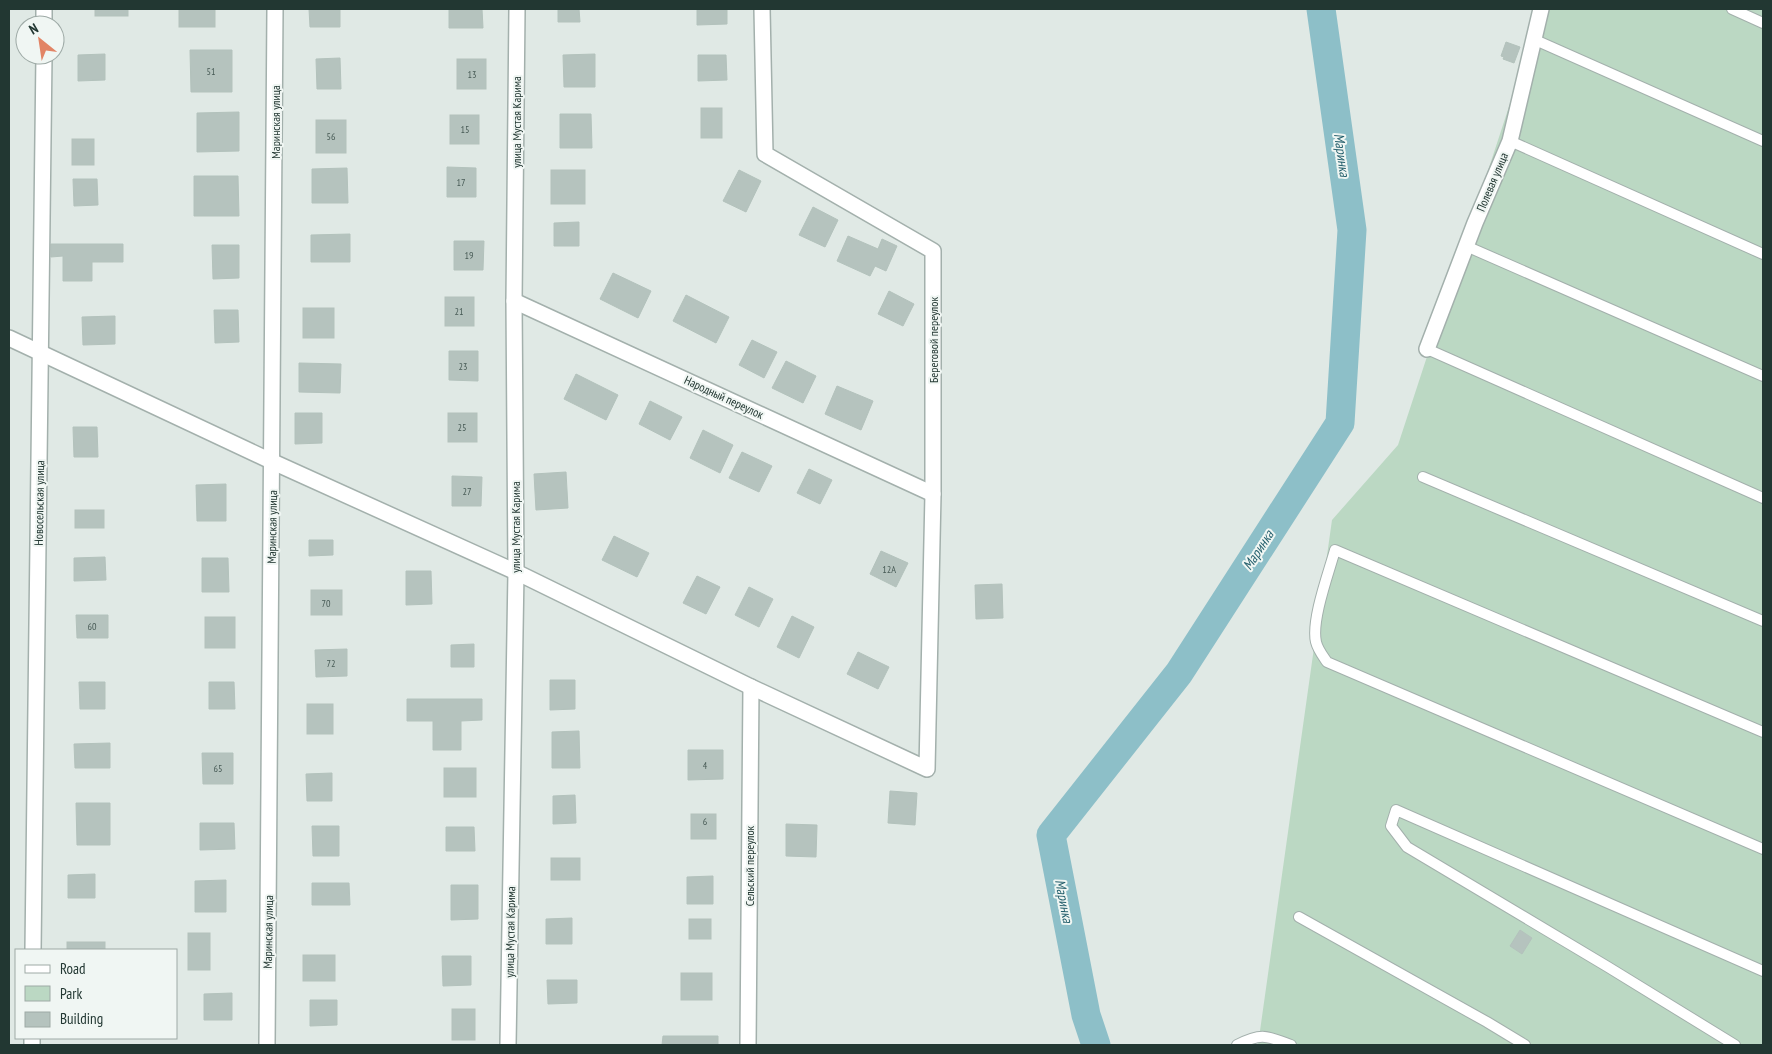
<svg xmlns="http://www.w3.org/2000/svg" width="1772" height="1054" viewBox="0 0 1772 1054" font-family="'PT Sans Narrow',sans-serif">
<rect width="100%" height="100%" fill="#e0e9e5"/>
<polygon fill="#bbd8c3" points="1541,9 1763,9 1763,1045 1258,1045 1332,520 1398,445"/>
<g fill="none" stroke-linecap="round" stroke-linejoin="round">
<polyline stroke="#8dbfc8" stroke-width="29" points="1096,1045 1086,1015 1051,835 1179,673 1340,423 1352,230 1321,9"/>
</g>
<g fill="#b5c3be" stroke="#b3c2bc">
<rect x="95" y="9" width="33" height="7"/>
<rect x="179" y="9" width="36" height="18"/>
<polygon points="309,9 340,9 340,27 310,27"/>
<polygon points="449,9 482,9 483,28 449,28"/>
<polygon points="558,9 579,9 580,22 558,22"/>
<polygon points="697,9 727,9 727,24 697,25"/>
<polygon points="1506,42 1520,47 1514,63 1503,59 1504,57 1501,56"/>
<polygon points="190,50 232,50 232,92 191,92"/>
<polygon points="105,54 105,80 78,81 78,55"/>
<polygon points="595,54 595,87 564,87 563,55"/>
<polygon points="698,55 726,55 727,80 698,81"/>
<polygon points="340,58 341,89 317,89 316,59"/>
<rect x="457" y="59" width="29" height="30"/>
<rect x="701" y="108" width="21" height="30"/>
<polygon points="239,112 239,151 197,152 197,113"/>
<polygon points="560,114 591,114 592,148 560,148"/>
<rect x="450" y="115" width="29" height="29"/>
<rect x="316" y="120" width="30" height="33"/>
<rect x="72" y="139" width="22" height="26"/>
<polygon points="447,167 476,168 476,197 447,197"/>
<polygon points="347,168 348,203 312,203 312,169"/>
<rect x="551" y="170" width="34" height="34"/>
<polygon points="739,170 761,181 746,212 723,201"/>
<polygon points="194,176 238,176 239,216 194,216"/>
<polygon points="73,179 97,179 98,205 74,206"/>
<polygon points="813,207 838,220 825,247 799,235"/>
<polygon points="579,222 579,246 554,246 554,223"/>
<polygon points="350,234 350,262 311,262 311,235"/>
<polygon points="848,236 878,249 882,239 897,246 886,271 875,266 870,276 837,261"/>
<polygon points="454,241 484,241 483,270 454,270"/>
<polygon points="51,244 123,244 123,262 92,262 92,281 63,281 63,256 51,257"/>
<polygon points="212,245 239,245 239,278 213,279"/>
<polygon points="613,273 651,291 638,318 600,299"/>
<polygon points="889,291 914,304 903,326 878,314"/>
<polygon points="686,295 729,317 716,343 673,321"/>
<rect x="445" y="297" width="29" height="29"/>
<rect x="303" y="308" width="31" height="30"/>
<polygon points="214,310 238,310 239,342 215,343"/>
<polygon points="115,316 115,344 83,345 82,317"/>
<polygon points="752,340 777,352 764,378 739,365"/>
<polygon points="449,351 478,351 478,381 449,380"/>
<polygon points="786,361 816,376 803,403 772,388"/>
<polygon points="299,363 341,364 340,393 299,392"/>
<polygon points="576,374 618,395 606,420 564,399"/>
<polygon points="837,386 873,401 861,430 825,414"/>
<polygon points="650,401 682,417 670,440 639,424"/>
<polygon points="295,413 322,413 322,443 295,444"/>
<rect x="448" y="413" width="29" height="29"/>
<polygon points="73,427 97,427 98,457 74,457"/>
<polygon points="703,430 733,445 720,473 690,458"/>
<polygon points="742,452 772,466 759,492 729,478"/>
<polygon points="809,469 832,480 820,504 797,493"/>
<polygon points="566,472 568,508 536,510 534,474"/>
<polygon points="452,476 482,477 481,506 452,506"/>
<polygon points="226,484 226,521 197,521 196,485"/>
<rect x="75" y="510" width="29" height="18"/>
<polygon points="614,536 649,553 637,577 602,560"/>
<polygon points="309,540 333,540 333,555 309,556"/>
<polygon points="881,551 908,563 896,587 870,574"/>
<polygon points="105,557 106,580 74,581 74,558"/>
<polygon points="202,558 228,558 229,592 202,592"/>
<polygon points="406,571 431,571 432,604 406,605"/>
<polygon points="697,576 720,587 706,614 683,603"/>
<polygon points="1002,584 1003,618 976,619 975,585"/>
<polygon points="749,587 773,599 759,627 735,615"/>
<rect x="311" y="590" width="31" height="25"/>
<polygon points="76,615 108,615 108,638 77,638"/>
<polygon points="792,616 814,627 799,658 777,647"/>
<rect x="205" y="617" width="30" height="31"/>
<polygon points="474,644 474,667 451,667 451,645"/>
<polygon points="347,649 347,676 316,677 315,650"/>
<polygon points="858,652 889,667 878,689 847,674"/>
<polygon points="550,680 575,680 575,709 550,710"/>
<polygon points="79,682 105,682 105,709 80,709"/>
<polygon points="209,682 234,682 235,709 209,709"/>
<polygon points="407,699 482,699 482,720 461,721 461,750 433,750 433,721 407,721"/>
<rect x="307" y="704" width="26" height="30"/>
<polygon points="579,731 580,768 552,768 552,732"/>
<polygon points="110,743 110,768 75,768 74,744"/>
<polygon points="688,750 723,750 723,779 688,780"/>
<polygon points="202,753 233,753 233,784 203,784"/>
<rect x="444" y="768" width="32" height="29"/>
<polygon points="332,773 332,801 307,801 306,774"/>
<polygon points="890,791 917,793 915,825 888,823"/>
<polygon points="575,795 576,823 553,824 553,796"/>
<polygon points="76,803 110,803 110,845 77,845"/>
<rect x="691" y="814" width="25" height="25"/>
<polygon points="200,823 234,823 235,849 200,850"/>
<polygon points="786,824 817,825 816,857 786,856"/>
<polygon points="312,826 339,826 339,856 313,856"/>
<polygon points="446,827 474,827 475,851 446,851"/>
<rect x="551" y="858" width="29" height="22"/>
<polygon points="95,874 95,898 68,898 68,875"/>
<polygon points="713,876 713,904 687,904 687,877"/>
<polygon points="226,880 226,912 195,912 195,881"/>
<polygon points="312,883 349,883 350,905 312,905"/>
<polygon points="451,885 478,885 478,919 451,920"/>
<polygon points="572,918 572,944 546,944 546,919"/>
<rect x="689" y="919" width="22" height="20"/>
<polygon points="1520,930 1532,938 1522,954 1510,946"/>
<rect x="188" y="933" width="22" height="37"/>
<rect x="67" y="942" width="38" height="8"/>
<rect x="303" y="955" width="32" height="26"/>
<polygon points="442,956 471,956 471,985 443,986"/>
<rect x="681" y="973" width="31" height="27"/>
<polygon points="547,980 577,980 577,1003 548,1004"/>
<polygon points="232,993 232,1020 204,1020 204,994"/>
<polygon points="310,1000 337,1000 337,1025 310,1026"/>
<rect x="452" y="1009" width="23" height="31"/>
<polygon points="663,1036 718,1036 718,1045 662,1045"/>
</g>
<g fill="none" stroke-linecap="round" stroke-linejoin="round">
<g stroke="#a3b0ac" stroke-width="12">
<g id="lane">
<polyline points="1732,9 1763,23"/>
<polyline points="1533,39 1763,141"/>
<polyline points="1510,141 1763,254"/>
<polyline points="1466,246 1763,376"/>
<polyline points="1427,349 1763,498"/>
<polyline points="1423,477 1763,621"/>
<path d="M1763,732L1335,550C1329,572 1311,620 1316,642C1318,650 1323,656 1327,662L1763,849"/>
<polyline points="1299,917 1487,1022 1525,1045"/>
<path d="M1237,1045C1262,1032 1267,1036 1291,1045"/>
<polyline points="1735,1045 1608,967 1407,847 1391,826 1396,810 1763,971"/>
</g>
</g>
<g stroke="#a3b0ac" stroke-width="18">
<g id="street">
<polyline points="44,25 44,9"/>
<polyline points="514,301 933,494"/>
<polyline points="9,338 273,462 516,572 751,687 927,769 933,494 933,251 765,154 762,9"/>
<polyline points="1427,349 1475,223 1510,141 1541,9"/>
<polyline points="33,950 44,55"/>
<polyline points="32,1045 32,1038"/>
<polyline points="267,1045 275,9"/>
<polyline points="508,1045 516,572 514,301 517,9"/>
<polyline points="748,1045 751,687"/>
</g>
</g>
<use href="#lane" stroke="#fff" stroke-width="10"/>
<use href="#street" stroke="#fff" stroke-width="15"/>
</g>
<g text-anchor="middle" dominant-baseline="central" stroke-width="4" stroke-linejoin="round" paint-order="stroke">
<g font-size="10" fill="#475a55">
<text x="211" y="71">51</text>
<text x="472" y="74">13</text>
<text x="465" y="129">15</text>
<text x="331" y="136">56</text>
<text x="461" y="182">17</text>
<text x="469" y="255">19</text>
<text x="459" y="311">21</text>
<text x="463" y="366">23</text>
<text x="462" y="427">25</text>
<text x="467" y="491">27</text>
<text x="889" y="569">12А</text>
<text x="326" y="603">70</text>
<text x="92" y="626">60</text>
<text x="331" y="663">72</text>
<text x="705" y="765">4</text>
<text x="218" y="768">65</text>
<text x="705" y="821">6</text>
</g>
<g font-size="12" fill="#223732" stroke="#f0f6f3">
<text transform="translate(275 122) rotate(-90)">Маринская улица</text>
<text transform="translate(516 122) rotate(-90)">улица Мустая Карима</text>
<text transform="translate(1492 182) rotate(-67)">Полевая улица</text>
<text transform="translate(933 340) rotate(-90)">Береговой переулок</text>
<text transform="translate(724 397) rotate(25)">Народный переулок</text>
<text transform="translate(39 503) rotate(-89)">Новосельская улица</text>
<text transform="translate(272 527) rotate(-89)">Маринская улица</text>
<text transform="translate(515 527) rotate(-90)">улица Мустая Карима</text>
<text transform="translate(749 866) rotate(-90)">Сельский переулок</text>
<text transform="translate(268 932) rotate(-89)">Маринская улица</text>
<text transform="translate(510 932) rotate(-89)">улица Мустая Карима</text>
</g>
<g font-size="14" font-style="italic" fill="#245f6c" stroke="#f0f6f3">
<text transform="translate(1342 155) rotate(82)">Маринка</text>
<text transform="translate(1258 550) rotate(-57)">Маринка</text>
<text transform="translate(1064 901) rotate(79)">Маринка</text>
</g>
</g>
<rect width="1772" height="1054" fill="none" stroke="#223732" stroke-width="20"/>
<rect x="15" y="949" width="162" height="90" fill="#f0f6f3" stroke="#9eaaa6"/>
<rect x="25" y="965" width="25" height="8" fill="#ffffff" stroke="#9eaaa6"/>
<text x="60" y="974" font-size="15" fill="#223732">Road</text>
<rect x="25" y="986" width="25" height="15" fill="#bbd8c3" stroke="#9eaaa6"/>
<text x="60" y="999" font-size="15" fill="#223732">Park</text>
<rect x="25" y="1012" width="25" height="15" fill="#b5c3be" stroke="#9eaaa6"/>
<text x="60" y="1024" font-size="15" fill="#223732">Building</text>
<g transform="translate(40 40) rotate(330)"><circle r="24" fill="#f0f6f3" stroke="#9eaaa6"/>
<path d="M0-4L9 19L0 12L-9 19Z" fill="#e28465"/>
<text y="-8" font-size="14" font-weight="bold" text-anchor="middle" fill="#223732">N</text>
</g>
</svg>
